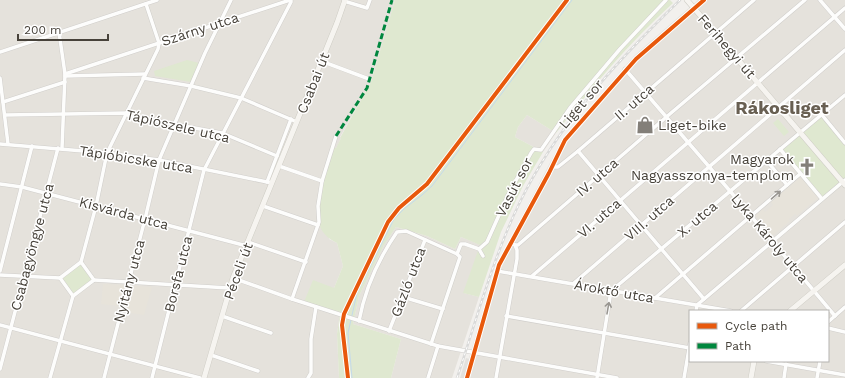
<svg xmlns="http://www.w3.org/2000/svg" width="845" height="378" viewBox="0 0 845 378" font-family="'Work Sans',sans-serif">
<rect width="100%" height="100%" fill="#f2f0ed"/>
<g fill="#e5e2dc" fill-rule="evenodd">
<polygon points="0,0 395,0 371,82 340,137 341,138 336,149 329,239 337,243 343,266 334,288 340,314 337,334 339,378 0,378"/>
<path d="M698,0H845V378H463L497,264L563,138L634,56ZM690,311H828V361H690Z"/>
<polygon points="527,115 556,133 543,152 515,137 518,127"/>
<polygon points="396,227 427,236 455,249 461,237 481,245 464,293 479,297 452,378 391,378 401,339 353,324 359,296 384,245"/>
</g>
<g fill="#e7e3da">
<polygon points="801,177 818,198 797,215 795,214 789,219 790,221 772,236 755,215 763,209 765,212 773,205 771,202"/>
<polygon points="103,284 122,285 125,289 120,306 101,304"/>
<polygon points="131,286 152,287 144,315 124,312"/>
</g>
<g fill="#dfe8d0">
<path d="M395,0H670L673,3C629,43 592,87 556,133L527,115L518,127L515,137L543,152L523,186L501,232L479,297L463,293L480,245L461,237L455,249L427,236L396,227L384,245L359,296L353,324L401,339L391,378H339L337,334L340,314L304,302L313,280L334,288L343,266L337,243C331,240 322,234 320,226C316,200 326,173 334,148H336L341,138H340L371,82Z"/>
<polygon points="187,60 199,63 191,82 155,76 154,71"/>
<polygon points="822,115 845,143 845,180 822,199 780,149"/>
<polygon points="778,119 789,132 784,136 773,123"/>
<polygon points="81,262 94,280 73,296 60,278"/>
</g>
<polygon fill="#e3e1de" points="466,358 473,360 467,378 460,378"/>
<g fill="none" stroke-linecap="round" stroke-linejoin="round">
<polyline stroke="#c4daea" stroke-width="1" points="352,378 348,333 357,293 394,219 405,208 422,195 432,186 572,0"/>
<g stroke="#d0cecb" stroke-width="4.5">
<g id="street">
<polyline points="820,0 845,29"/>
<polyline points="344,1 367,8 370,0"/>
<polyline points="59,32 65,74 62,148"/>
<polyline points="0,52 157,0"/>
<polyline points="321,61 369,79"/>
<polyline points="625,69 730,191 835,316"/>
<polyline points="65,74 290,0"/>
<polyline points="65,76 145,74"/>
<polyline points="0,78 8,144"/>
<polyline points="143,78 191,86 241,98 297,122"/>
<polyline points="3,102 65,82"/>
<polyline points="5,115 126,113 129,116 222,133 277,156"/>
<polyline points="822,115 845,143"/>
<polyline points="0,144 107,153 159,160 272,183"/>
<polyline points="780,149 822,199"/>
<polyline points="578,151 704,299"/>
<polyline points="767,161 787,185"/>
<polyline points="279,166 322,181"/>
<polyline points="551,167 558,167 578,151 754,0"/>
<polyline points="267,182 291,119"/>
<polyline points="0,184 22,187 247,246"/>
<polyline points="263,206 318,225"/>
<polyline points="248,242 306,262"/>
<polyline points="511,243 515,245 518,245 671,113 805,0"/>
<polyline points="479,249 483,256"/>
<polyline points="457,254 461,244 465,244 479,249 487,242 508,195 531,153 534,149 541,150 570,108 620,49 666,0"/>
<polyline points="81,262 96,206 107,153 158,49 159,43 146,4"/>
<polyline points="0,271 32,146"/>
<polyline points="497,271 731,311"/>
<polyline points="0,275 60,278"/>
<polyline points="532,276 845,8"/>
<polyline points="60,278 81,262 94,280"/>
<polyline points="60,278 73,296 94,280"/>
<polyline points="233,278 292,299 438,346 617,378"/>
<polyline points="94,280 229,288"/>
<polyline points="574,283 845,50"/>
<polyline points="403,297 443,309"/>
<polyline points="655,298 800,174"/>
<polyline points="292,299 319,222 318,206 322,181 336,136"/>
<polyline points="696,311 697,305 845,180"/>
<polyline points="741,311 845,222"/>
<polyline points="222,316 271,333"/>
<polyline points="506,316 690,348"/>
<path d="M359,321C365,289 379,258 397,232L406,231L457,254L460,257L431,344"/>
<polyline points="828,322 845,307"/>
<polyline points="0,325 200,378"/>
<polyline points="828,328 845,332"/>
<polyline points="389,331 425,240"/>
<polyline points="211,355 258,371"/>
<polyline points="766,361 845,375"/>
<polyline points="0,369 58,148"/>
<polyline points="50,378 73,296"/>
<polyline points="104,378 145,219 159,160 205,53 231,0"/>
<polyline points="152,378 204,170 291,2 291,0"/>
<polyline points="308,378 311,373 311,339 316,307"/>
<polyline points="428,378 438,346"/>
<polyline points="467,378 499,265 549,173 565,140 636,59 704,0"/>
<polyline points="496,378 517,259 517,250 515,245"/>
<polyline points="597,378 611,291 845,95"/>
<polyline points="684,378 690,343"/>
<polyline points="784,378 786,364"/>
<polyline points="817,378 820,361"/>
</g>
</g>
<g stroke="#cfcdc5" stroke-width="6">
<g id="secondary">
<polyline points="687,0 845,185"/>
<polyline points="790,311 845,265"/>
<polyline points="204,378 233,278 337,23 345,0"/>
<polyline points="751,378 754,361"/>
</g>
</g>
<use href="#street" stroke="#fdfdfc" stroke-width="3.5"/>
<use href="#secondary" stroke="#f6f4f0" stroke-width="5"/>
<g stroke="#dadad9" stroke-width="2.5">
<path id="rail" d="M457,378C476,321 493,258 519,204C557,125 618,60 680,0"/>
</g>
<use href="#rail" stroke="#fff" stroke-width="1" stroke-dasharray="3" stroke-linecap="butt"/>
<polyline stroke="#00873e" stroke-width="3" stroke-dasharray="6 3" stroke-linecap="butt" points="336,136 367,88 392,0"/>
<g stroke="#fff" stroke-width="6">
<g id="cycleway">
<polyline points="348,378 342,325 344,314 388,222 399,208 427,184 567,0"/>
<polyline points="467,378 499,265 549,173 565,140 636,59 704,0"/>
</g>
</g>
<use href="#cycleway" stroke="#e8590c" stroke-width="4"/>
</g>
<defs><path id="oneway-shaft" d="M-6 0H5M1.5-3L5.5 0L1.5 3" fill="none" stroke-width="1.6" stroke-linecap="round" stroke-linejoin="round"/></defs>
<g stroke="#999691">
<use href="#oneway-shaft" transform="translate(776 195) rotate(-41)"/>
<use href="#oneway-shaft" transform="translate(608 308) rotate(-80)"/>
</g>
<defs>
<g id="shop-bare" transform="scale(1.38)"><path d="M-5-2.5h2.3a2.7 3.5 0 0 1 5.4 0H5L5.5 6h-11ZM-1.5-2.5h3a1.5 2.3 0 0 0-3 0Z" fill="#837f79" stroke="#fff" stroke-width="2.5" paint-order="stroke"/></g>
<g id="church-bare" transform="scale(1.38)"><path d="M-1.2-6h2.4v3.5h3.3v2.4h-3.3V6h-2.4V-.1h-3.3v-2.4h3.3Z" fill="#837f79" stroke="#fff" stroke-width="2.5" paint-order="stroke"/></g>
</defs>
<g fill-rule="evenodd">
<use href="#shop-bare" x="645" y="125"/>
<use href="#church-bare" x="807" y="167"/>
</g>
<g text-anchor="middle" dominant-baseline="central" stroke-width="3" stroke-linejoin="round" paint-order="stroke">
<g font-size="14" fill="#47423a" stroke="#fff">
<text transform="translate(200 29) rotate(-18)">Szárny utca</text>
<text transform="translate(727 46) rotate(49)">Ferihegyi út</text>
<text transform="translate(313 83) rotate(-68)">Csabai út</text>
<text transform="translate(634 102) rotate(-41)">II. utca</text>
<text transform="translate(581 104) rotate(-49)">Liget sor</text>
<text transform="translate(178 126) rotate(13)">Tápiószele utca</text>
<text transform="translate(136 159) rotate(9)">Tápióbicske utca</text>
<text transform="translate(597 177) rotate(-41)">IV. utca</text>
<text transform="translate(514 187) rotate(-63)">Vasút sor</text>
<text transform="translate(124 213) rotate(15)">Kisvárda utca</text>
<text transform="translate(599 218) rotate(-41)">VI. utca</text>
<text transform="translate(649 218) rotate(-41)">VIII. utca</text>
<text transform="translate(697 219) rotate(-40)">X. utca</text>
<text transform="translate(770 238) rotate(50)">Lyka Károly utca</text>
<text transform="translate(32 247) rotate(-75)">Csabagyöngye utca</text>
<text transform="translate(238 271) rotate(-70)">Péceli út</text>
<text transform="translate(178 274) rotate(-76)">Borsfa utca</text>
<text transform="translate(129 281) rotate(-75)">Nyitány utca</text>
<text transform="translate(408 282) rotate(-69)">Gázló utca</text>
<text transform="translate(614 291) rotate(10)">Ároktő utca</text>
</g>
<g font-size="14" fill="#47423a" stroke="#fff" text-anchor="start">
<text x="658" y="125">Liget-bike</text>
<text x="794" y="159" text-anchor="end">Magyarok<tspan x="794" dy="16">Nagyasszonya-templom</tspan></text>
</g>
<g font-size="18" font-weight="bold" fill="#685f52" stroke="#fff">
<text x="782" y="107">Rákosliget</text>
</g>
</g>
<rect x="689" y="310" width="140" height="52" fill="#ffffff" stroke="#b5b3b0"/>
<rect x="697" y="323" width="20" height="6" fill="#e8590c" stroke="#b5b3b0"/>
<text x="725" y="330" font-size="12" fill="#47423a">Cycle path</text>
<rect x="697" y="343" width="20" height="6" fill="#00873e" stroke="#b5b3b0"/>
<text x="725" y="350" font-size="12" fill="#47423a">Path</text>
<path d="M18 34v6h90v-6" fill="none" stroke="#47423a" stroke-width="2"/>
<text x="24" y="34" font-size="12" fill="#47423a" stroke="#ffffff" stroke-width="3" paint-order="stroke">200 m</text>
</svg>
